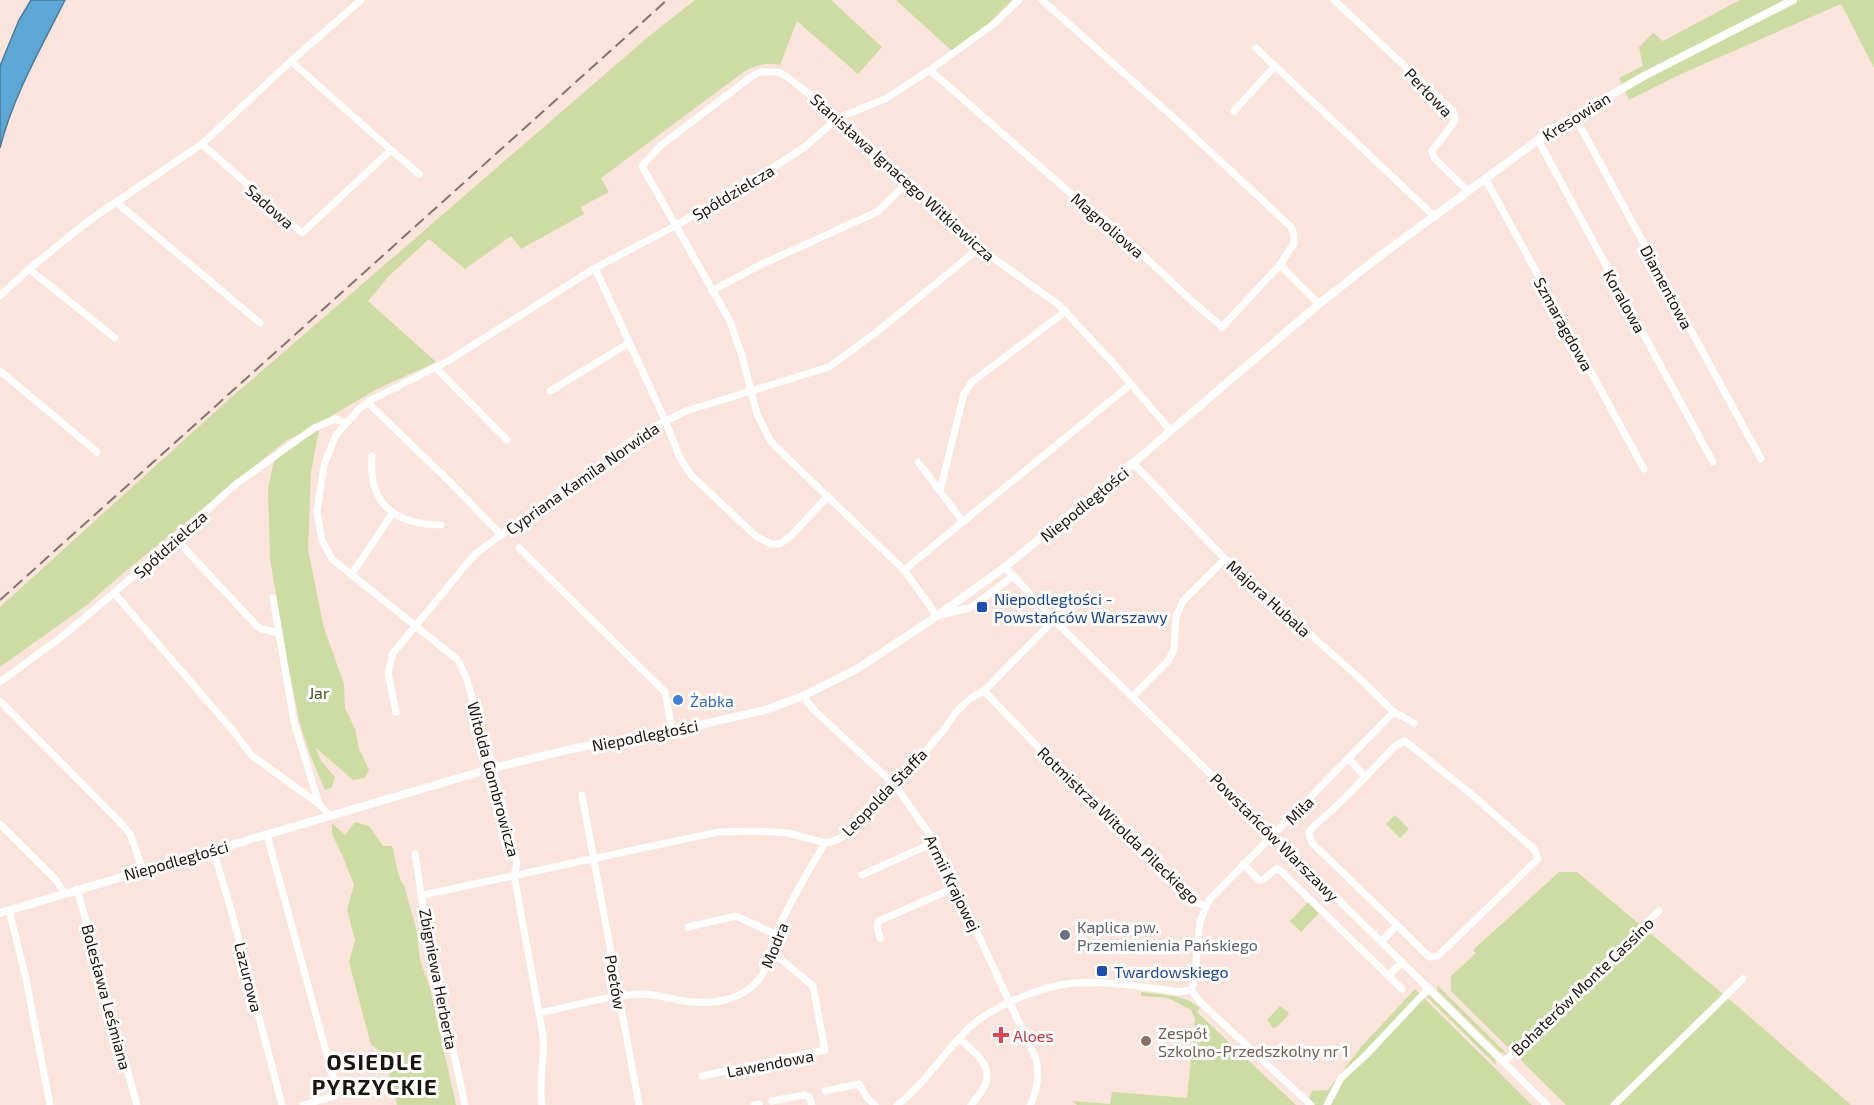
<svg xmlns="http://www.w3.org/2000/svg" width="1874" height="1105" viewBox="0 0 1874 1105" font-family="'Exo 2',sans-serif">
<rect width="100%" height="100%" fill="#fbe4db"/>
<g fill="#cddca2">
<path d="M695,0H831L882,47L858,74L797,21L780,65C767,62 756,65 745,71L601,178L609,192L581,207L584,214L521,249L511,236L465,269L429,239L389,276L368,301L436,362L377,389L301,434L287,440L122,574L87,605L0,667V607L227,401L648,37Z"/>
<polygon points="896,0 1012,0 988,24 952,51"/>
<polygon points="1740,0 1874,0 1874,68 1841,4 1681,74 1629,100 1619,78 1643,66 1639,47 1653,33 1663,41"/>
<polygon points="319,430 311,472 308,550 324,628 344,684 345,708 355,729 359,749 369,770 365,778 353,780 316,748 321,761 335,777 332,787 325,790 309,752 300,724 288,665 270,559 268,488 273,465 277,456"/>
<polygon points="1395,815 1409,829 1400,838 1386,824"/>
<path d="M355,822L369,826L383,846H392C396,858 397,878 404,885L417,932L420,960L430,988L456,1105H397L384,1053L371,1045L349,962L355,940L347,910L354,885L343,857L332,834V823L345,835Z"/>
<polygon points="1559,872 1577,872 1742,1010 1851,1105 1566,1105 1451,991 1451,976 1476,953 1473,950"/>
<polygon points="1308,902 1319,913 1301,932 1290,921"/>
<polygon points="1437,985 1507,1054 1501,1053 1438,991"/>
<polygon points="1415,989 1532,1105 1307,1105 1312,1091 1328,1090 1361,1047"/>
<path d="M1141,992C1162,995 1184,994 1200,1008L1197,1012L1296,1105H1077L1073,1101L1110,1104L1112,1092L1187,1098L1195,1019L1191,1010L1168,998L1141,996Z"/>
<polygon points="1429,995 1495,1059 1496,1065 1426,996"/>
<polygon points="1280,1006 1288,1012 1289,1014 1277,1027 1273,1028 1267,1020"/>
</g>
<path fill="#5ca7d6" stroke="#497b9a" stroke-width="1.5" d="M31,0H65C41,48 13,96 0,148V66L19,20Z"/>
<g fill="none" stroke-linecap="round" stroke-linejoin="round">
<g stroke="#fff" stroke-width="7">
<polyline points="1334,0 1453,111 1455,121 1432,151 1434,158 1468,191"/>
<polyline points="1256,48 1435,217"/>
<polyline points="291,61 391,150"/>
<polyline points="930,70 1069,192 1111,225 1193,302 1222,327 1280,265 1294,243 1294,235 1291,227 1173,117 1042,0"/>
<polyline points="1234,111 1275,66"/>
<polyline points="1574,115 1761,459"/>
<polyline points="1538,140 1713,462"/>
<polyline points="202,144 302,233 391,150 419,174"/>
<polyline points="1485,178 1644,469"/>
<polyline points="116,202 260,323"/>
<polyline points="1280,265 1319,304"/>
<polyline points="595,268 665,420 680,458 691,475 757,537 771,544 780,544 791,536 828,496"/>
<polyline points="29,269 115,338"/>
<polyline points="712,291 760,265 877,212 909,181"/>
<polyline points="0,296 29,269 87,222 202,144 291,61 361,0"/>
<polyline points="436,368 507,440"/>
<polyline points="0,371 97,452"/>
<polyline points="550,391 629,343"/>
<polyline points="368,403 450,482 501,535"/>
<path d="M372,456C368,506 396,524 441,525"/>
<polyline points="918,462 963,522"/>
<polyline points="1133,463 1225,559 1357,676 1394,712 1414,723"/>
<polyline points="940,491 964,394 972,382 1066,311"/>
<polyline points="176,539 257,626 262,629 279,633 294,722 319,804"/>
<polyline points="519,548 665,692 672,730"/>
<polyline points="1005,567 1054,620 1547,1105"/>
<polyline points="904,570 1131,384"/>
<polyline points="351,575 392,514"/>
<polyline points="1013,576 972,607 937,616 904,570 771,442 757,414 742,356 730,321 642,166 660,146 751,77 760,72 779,72 786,76 822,104 909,181 979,248 1058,304 1113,363 1170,430"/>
<polyline points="114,593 234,732 251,755 319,804 330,816"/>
<polyline points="273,598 279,633"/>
<polyline points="0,682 64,635 114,593 236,484 314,428 335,419 345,423"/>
<polyline points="984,691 1070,780 1193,901 1205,906"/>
<path d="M803,696L816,712L895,785L935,842L1036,1059C1040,1073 1037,1092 1030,1105"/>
<polyline points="1133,696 1168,661 1174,650 1176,617 1183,601 1225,559"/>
<polyline points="0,701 119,821 130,834 143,870"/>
<polyline points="396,712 388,673 393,653 475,554 569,485 592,475 614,453 646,431 686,411 829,367 878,331 979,248"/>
<polyline points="1349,759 1365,777"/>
<polyline points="582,795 639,1105"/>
<polyline points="0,824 56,880 64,893"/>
<polyline points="267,835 336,1088 335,1096 303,1105"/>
<polyline points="213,850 230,906 282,1105"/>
<polyline points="415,854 424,913 465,1105"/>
<path d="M1243,864L1259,880C1266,881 1270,871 1277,869L1282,872L1402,989"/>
<polyline points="862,875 935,842"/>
<polyline points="77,889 137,1105"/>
<polyline points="423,895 718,832 754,831 788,833 825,843 834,841 844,836 905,775 942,732 957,711 971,698 984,691 1054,620"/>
<polyline points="9,910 26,979 50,1105"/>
<polyline points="688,927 736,916 775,934"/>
<polyline points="880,938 877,926 879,921 956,887"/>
<polyline points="1382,941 1397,925 1312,843 1309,834 1311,829 1346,797 1395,746 1405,741 1471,794 1535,850 1538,859 1438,956 1430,957 1427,955 1397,925"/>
<polyline points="1388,976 1402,962"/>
<polyline points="1191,990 1194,982 1200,921 1209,900 1394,712"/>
<polyline points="1191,990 1199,1001 1311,1105"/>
<path d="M540,1013C572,1006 606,996 639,994C655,993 669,999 684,1001C713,1005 745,1001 762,975C770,961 770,945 777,931C791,901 808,871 825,843"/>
<path d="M959,1039C972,1049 994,1066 985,1085C982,1092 976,1099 971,1105"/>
<polyline points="1504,1062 1659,911"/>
<polyline points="702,1076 825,1050 813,986 772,952"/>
<polyline points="825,1091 859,1084 867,1098 875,1105"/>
<polyline points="772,1101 804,1095 809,1097 812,1105"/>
<path d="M542,1105C538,1081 545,1060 543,1035L514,875L517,863L493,768L466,677L458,660L332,559L322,540L317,512L324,465L336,435L360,408L373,399L448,361L595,268L675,226L759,177L806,146L838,118L885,99L930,70L995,23L1019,0"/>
<polyline points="754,1105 759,1104"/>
<path d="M897,1105C925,1084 944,1052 969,1028C992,1006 1042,986 1074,983C1102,980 1150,988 1179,992L1191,990"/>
<polyline points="1327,1105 1341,1078 1366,1055 1429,988"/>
<polyline points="1614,1105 1743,979"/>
</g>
<polyline stroke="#fff" stroke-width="8" points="0,913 493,768 576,748 691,727 765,710 803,696 857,669 937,616 1005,567 1133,463 1319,304 1376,259 1553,129 1644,76 1793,0"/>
<polyline stroke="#83736d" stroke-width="2" stroke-dasharray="12 6" stroke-linecap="butt" points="0,600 667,0"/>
</g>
<g fill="#1a4fb4" stroke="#fff" stroke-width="2">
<rect x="976" y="601" width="12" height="12" rx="3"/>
<rect x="1096" y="965" width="12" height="12" rx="3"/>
</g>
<circle fill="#3f7fe0" stroke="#fff" stroke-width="2" cx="678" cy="700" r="6"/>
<circle fill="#6b7280" stroke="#fff" stroke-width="2" cx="1065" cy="935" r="6"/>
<path fill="#e0444e" stroke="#fff" stroke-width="2" d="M998 1026h6v6h6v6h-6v6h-6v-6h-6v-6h6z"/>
<circle fill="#8d6e63" stroke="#fff" stroke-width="2" cx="1146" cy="1041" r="6"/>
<g text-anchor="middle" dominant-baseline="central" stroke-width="6" stroke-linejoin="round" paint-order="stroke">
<g font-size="16" fill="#1d130f" stroke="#fff">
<text transform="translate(1429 92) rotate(46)">Perłowa</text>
<text transform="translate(1576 116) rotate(-32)">Kresowian</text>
<text transform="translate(903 177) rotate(42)">Stanisława Ignacego Witkiewicza</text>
<text transform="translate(733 192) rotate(-31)">Spółdzielcza</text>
<text transform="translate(270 206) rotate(41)">Sadowa</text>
<text transform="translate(1108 225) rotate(41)">Magnoliowa</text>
<text transform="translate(1667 287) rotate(62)">Diamentowa</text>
<text transform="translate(1625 301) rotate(61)">Koralowa</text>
<text transform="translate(1564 324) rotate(61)">Szmaragdowa</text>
<text transform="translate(582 478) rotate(-35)">Cypriana Kamila Norwida</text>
<text transform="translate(1084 504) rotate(-39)">Niepodległości</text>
<text transform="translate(170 544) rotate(-42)">Spółdzielcza</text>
<text transform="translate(1269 598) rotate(42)">Majora Hubala</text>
<text transform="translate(645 735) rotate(-11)">Niepodległości</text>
<text transform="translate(494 779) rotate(75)">Witolda Gombrowicza</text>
<text transform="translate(884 792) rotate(-46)">Leopolda Staffa</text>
<text transform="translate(1299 810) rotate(-45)">Miła</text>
<text transform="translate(1119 825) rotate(44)">Rotmistrza Witolda Pileckiego</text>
<text transform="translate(1275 837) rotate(45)">Powstańców Warszawy</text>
<text transform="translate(176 860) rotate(-16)">Niepodległości</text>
<text transform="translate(953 883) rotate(64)">Armii Krajowej</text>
<text transform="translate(774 945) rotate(-68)">Modra</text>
<text transform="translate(249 977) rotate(76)">Lazurowa</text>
<text transform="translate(439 979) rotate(79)">Zbigniewa Herberta</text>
<text transform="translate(616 982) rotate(80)">Poetów</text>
<text transform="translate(1582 986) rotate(-44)">Bohaterów Monte Cassino</text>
<text transform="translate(107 997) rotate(75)">Bolesława Leśmiana</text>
<text transform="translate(770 1063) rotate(-11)">Lawendowa</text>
</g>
<g font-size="16" fill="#164399" stroke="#fff" text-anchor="start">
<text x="994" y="598">Niepodległości -<tspan x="994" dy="18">Powstańców Warszawy</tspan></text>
<text x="1114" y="971">Twardowskiego</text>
</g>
<g font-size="16" fill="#48531c" stroke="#fff">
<text x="319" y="692">Jar</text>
</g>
<g font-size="16" fill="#366cbe" stroke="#fff" text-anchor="start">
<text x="690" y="700">Żabka</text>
</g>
<g font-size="16" fill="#5b616d" stroke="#fff" text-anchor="start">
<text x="1077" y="926">Kaplica pw.<tspan x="1077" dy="18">Przemienienia Pańskiego</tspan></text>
</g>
<g font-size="16" fill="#785e54" stroke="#fff" text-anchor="start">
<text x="1158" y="1032">Zespół<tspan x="1158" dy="18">Szkolno-Przedszkolny nr 1</tspan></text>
</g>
<g font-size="16" fill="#be3a42" stroke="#fff" text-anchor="start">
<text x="1013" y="1035">Aloes</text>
</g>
<g font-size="22" font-weight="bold" letter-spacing="1.5" fill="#1d130f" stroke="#fff">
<text x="375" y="1061">OSIEDLE<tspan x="375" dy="25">PYRZYCKIE</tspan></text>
</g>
</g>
</svg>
